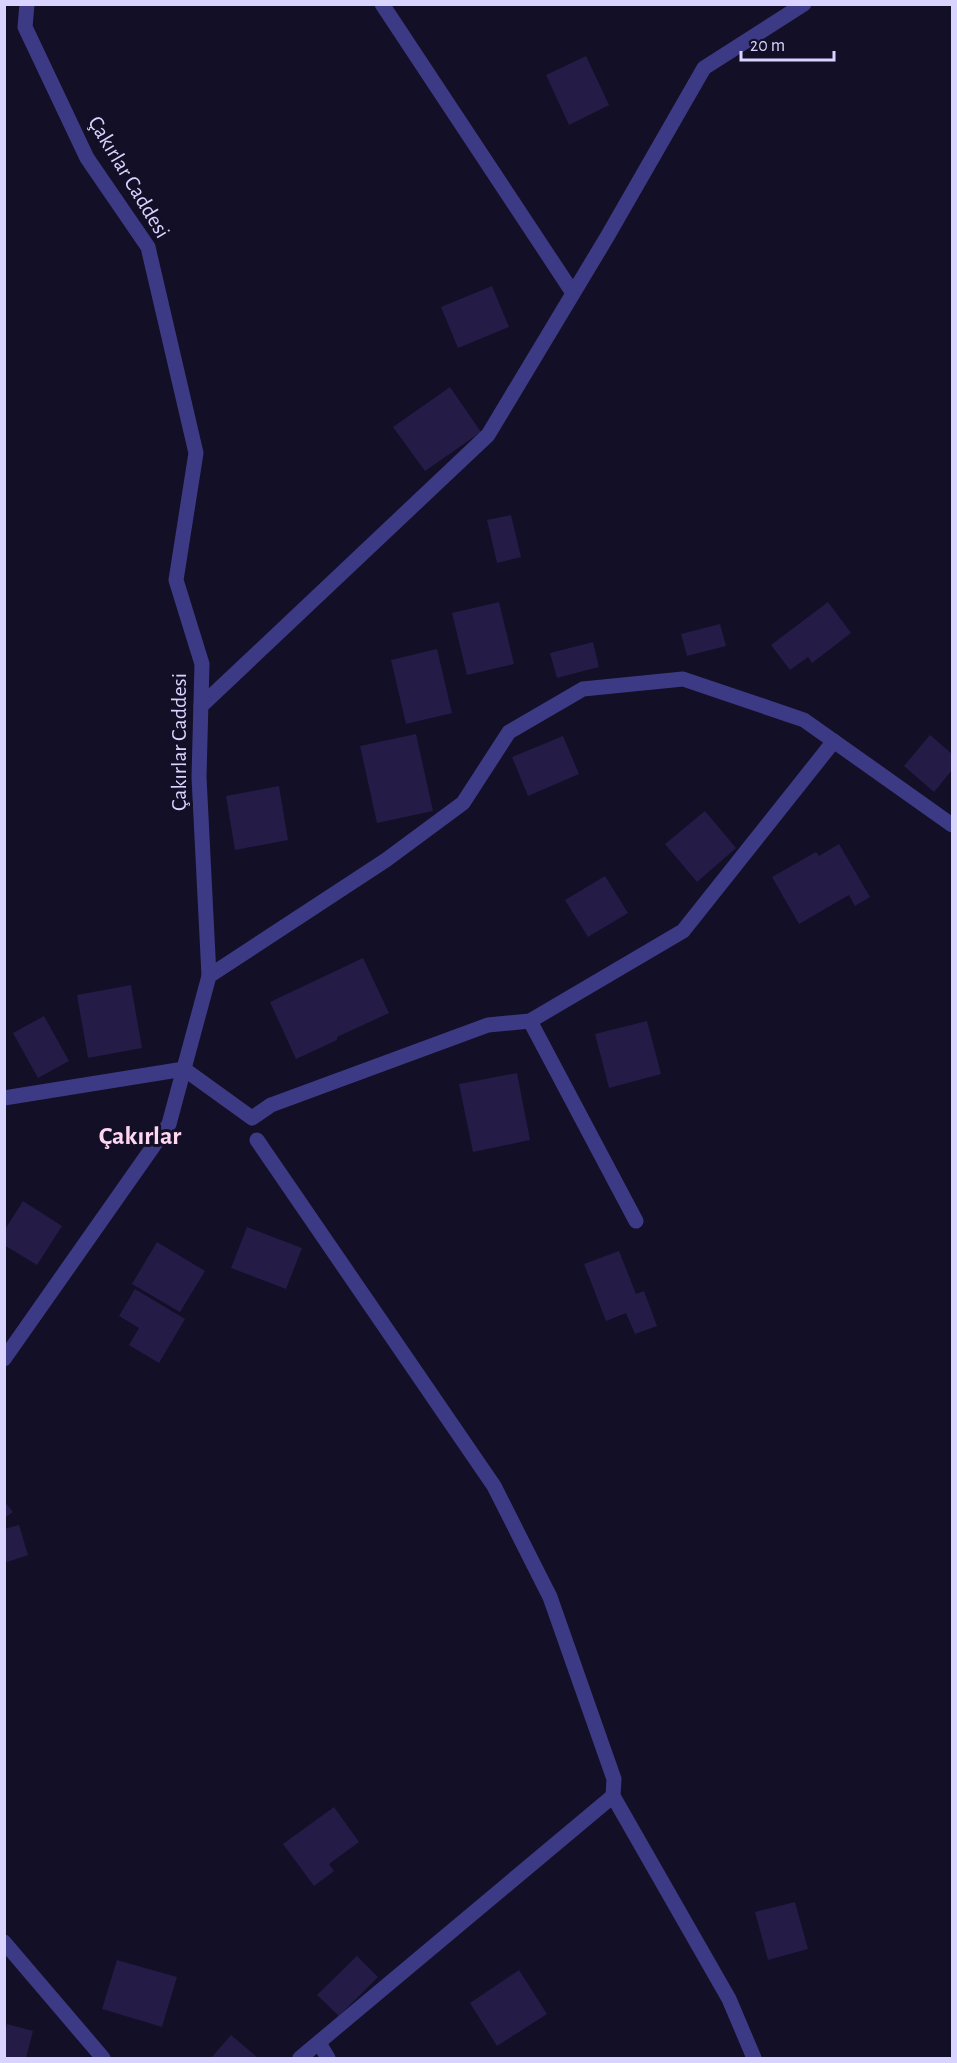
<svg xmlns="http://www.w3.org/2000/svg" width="957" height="2063" viewBox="0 0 957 2063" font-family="'Alegreya Sans',sans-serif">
<rect width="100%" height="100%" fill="#130f26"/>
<g fill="#241b47">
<polygon points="586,56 609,105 569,125 546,75"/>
<polygon points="492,286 509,327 458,348 441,307"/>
<polygon points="450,387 481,432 425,471 393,427"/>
<polygon points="511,515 521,557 497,563 487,520"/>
<polygon points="499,602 514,664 467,675 452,613"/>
<polygon points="828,602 851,633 812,663 808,657 790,670 771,645"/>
<polygon points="720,624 726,646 687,656 681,634"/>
<polygon points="593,642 599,667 557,678 550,653"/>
<polygon points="437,649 452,713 406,724 391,660"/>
<polygon points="416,734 433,811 377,823 360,746"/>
<polygon points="930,735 952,754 952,770 934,792 904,766"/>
<polygon points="563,736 579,774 528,796 512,757"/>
<polygon points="279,786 288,840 235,850 226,796"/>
<polygon points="705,811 736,848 697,882 665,844"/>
<polygon points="839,844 870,897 855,906 849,895 799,924 772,877 816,852 819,856"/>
<polygon points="605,876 628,913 588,937 565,900"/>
<polygon points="363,958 389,1013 337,1037 337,1040 296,1059 270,1002"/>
<polygon points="131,985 142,1048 88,1058 77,995"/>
<polygon points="44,1016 69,1061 38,1078 13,1033"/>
<polygon points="647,1021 661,1074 609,1088 595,1034"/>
<polygon points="517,1073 530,1140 473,1152 459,1084"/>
<polygon points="23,1201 62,1226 37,1265 4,1245 4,1231"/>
<polygon points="247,1227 302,1248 286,1289 231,1268"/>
<polygon points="157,1242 205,1271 180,1312 132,1284"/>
<polygon points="619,1251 636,1294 644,1291 657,1326 635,1334 626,1313 606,1321 584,1264"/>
<polygon points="135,1289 185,1319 159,1363 129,1345 139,1328 119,1316"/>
<polygon points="4,1501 13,1512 4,1518"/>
<polygon points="19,1525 28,1555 4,1563 4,1529"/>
<polygon points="334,1807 359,1842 329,1864 334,1871 314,1886 283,1844"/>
<polygon points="795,1902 808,1949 768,1960 755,1912"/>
<polygon points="357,1956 378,1977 339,2016 317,1995"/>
<polygon points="117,1960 177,1977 162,2027 102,2009"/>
<polygon points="519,1970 547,2014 497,2046 470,2003"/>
<polygon points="7,2024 33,2031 26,2058 4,2058 4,2035"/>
<polygon points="231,2035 258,2058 211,2058"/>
</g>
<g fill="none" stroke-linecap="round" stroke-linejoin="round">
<g stroke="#3d3a85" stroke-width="15">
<polyline points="382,4 573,293"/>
<polyline points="201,706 488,435 607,237 704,68 804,4"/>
<polyline points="209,976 386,860 463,803 509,732 583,689 683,679 804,720 952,825"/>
<polyline points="530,1021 636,1221"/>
<polyline points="4,1098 184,1069 252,1118 271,1105 488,1025 530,1021 683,931 834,741"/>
<polyline points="257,1140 494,1486 550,1597 614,1779 613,1796 729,1999 754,2058"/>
<polyline points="4,1359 169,1124 209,976 199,777 202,664 176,580 196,453 148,247 87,158 25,27 27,4"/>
<polyline points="4,1942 103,2058"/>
<polyline points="319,2043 328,2058"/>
<polyline points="300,2058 613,1796"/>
</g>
</g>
<g text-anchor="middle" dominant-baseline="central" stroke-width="6" stroke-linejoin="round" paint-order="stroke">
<g font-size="22" fill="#d9d4ff" stroke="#130f26">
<text transform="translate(129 177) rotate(59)">Çakırlar Caddesi</text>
<text transform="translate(179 742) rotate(-90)">Çakırlar Caddesi</text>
</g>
<g font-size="26" font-weight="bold" fill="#ffd6f0" stroke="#130f26">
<text x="140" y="1136">Çakırlar</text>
</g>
</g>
<rect width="957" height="2063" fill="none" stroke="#d9d4ff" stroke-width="12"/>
<path d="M741 51v9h93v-9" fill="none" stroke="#d9d4ff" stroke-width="3"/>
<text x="750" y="51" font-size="18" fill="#d9d4ff" stroke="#130f26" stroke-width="4.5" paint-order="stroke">20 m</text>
</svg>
